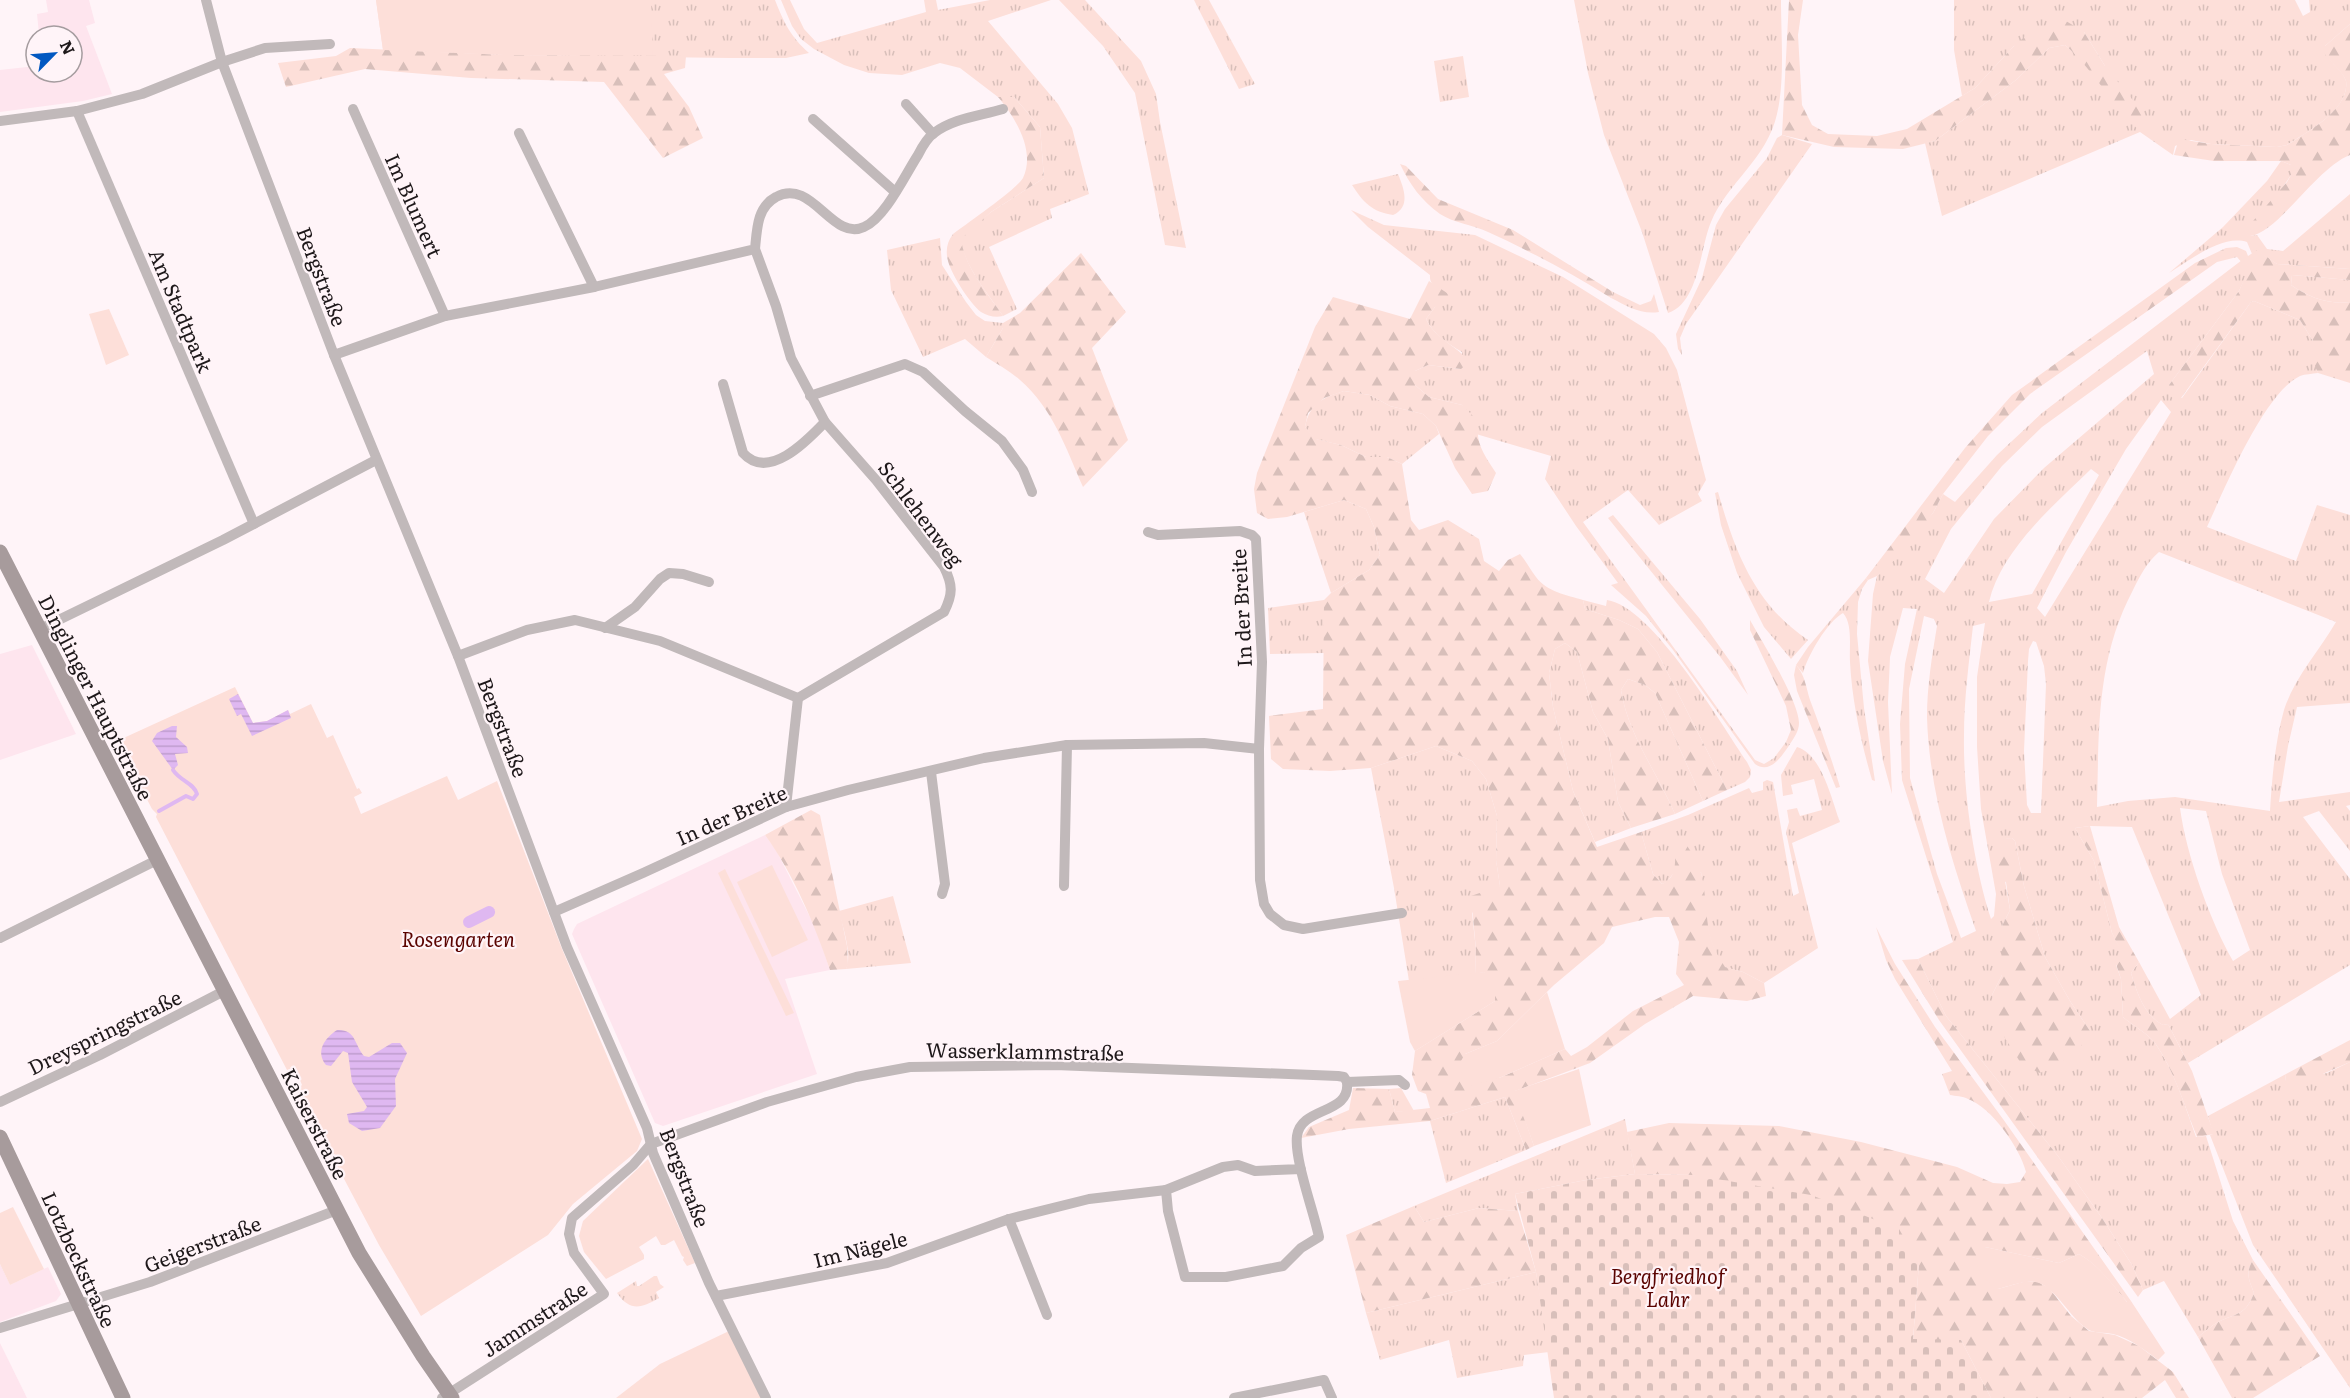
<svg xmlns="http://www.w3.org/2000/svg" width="2350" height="1398" viewBox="0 0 2350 1398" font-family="Literata,serif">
<defs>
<pattern id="grass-tufts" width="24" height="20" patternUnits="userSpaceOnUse" patternTransform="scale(1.5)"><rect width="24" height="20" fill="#fddfd9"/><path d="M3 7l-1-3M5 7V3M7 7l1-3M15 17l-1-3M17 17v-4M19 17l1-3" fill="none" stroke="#d8bfba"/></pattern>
<pattern id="forest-firs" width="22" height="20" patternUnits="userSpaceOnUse" patternTransform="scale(1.5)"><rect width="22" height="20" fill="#fddfd9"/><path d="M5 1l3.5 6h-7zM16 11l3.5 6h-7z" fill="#d8bfba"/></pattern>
<pattern id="cemetery-stones" width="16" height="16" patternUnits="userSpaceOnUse" patternTransform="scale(1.5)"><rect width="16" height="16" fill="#fddfd9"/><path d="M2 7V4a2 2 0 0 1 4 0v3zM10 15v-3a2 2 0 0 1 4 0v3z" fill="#d8bfba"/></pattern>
<pattern id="water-rules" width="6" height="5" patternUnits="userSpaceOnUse" patternTransform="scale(1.5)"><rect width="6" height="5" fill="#dfb8f1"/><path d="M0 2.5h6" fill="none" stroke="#bf9dce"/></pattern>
</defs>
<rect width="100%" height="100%" fill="#fff4f8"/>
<g fill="#fee5ee">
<polygon points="46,0 89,0 95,23 86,26 112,94 83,101 0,112 0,70 36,66 36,72 72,72 72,36 43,36 43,33 39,34 37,14 48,12"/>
<polygon points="32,645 76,734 0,760 0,654"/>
<polygon points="765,835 776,850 816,929 830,970 785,979 817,1074 663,1126 655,1123 572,934 574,929 577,924"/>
<polygon points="0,1264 10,1285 48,1267 61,1294 56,1301 0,1322"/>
<polygon points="0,1343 27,1398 0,1398"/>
</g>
<g fill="url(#grass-tufts)" fill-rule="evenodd">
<path d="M376,0H775C784,23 791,37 809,53L786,58H729L507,55L383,50Z"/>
<path d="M781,0H790L804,29L817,43L926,12L924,0H936L938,10L990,0H1051L988,21L1058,104L1072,128L1089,194L1050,209L1052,218L989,247L1017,309L1003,316C987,292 965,268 960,238L991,212L1044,178L1040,127L1014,97H998L960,68L940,63L902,75L869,73L844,65L814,49L801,39L792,26Z"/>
<polygon points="1059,0 1085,0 1141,61 1156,94 1160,122 1186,248 1165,245 1135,93 1103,46"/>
<polygon points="1194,0 1209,0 1255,84 1239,89"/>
<path d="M1574,0H1781C1781,34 1785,81 1777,114C1767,159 1727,183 1711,222C1700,248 1699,303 1668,313L1642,232L1604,135L1588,73Z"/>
<path d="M1954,0H2295L2303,16L2310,12L2309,0H2350V24L2325,46C2327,64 2341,66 2346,81C2350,110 2307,132 2287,145L2277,147L2211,144L2191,140L2175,146L2173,155L2140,132L1942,216L1925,143L1935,141L2016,80L2049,48L2065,45L2082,60L2105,66L2084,32L2014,46L1975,88L1962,96L1954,50Z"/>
<polygon points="1463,56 1469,97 1440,102 1434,61"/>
<polygon points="1782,135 1812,144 1686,324 1680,338 1682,355 1678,349 1676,334 1702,278 1716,225 1725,209 1767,158 1777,138"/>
<path d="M2281,161L2291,165V175L2250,236L2257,235L2267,249L2283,251L2350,194V269L2277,264L2257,251L2252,254L2247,242C2222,234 2189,261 2169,273L2223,227L2267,181Z"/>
<path d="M1398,174C1404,189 1411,207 1393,215C1372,212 1363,202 1352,185Z"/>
<path d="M1351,210L1384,225L1475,235L1563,277L1654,334L1666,348L1677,370L1706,480L1698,494L1702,501L1659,525L1628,490L1583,522L1755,760L1764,764L1774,758L1786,742L1790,744C1782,756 1770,775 1755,764L1673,650L1646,616L1611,585L1618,583L1576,526L1545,479L1551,456L1476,434L1462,405L1429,397L1415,385V371L1428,365L1461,369L1462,352C1447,343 1434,335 1426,319L1435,307L1449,295C1440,289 1429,287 1430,275L1368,227Z"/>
<polygon points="940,238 942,265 966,302 976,315 985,321 1003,323 1003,328 986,357 965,339 923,357 891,290 887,250"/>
<path d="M2242,260L2249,270L2239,291L2169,385V395L2182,398L2251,302L2254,301L2300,320L2313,341V359L2318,373C2312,374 2305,374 2300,376C2264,393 2224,490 2207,527L2296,561L2317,505L2350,515V703L2297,707L2288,746L2279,802L2350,792V805L2346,806L2350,811V851L2319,811L2303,817L2350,879V965L2188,1063L2168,1024L2163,1025C2144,1015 2137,993 2131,973L2139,962L2170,1019L2201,995L2132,827L2090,826L2075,828L2094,861L2112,933L2125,958L2116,965L2121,979L2123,1017C2133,1026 2146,1032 2155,1043C2174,1070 2185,1106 2196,1137L2206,1136L2233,1221L2253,1260C2245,1273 2249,1280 2254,1293C2246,1315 2237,1313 2218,1322C2211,1326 2205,1332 2198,1337L2164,1281L2143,1290L2132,1265L2102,1218L2058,1156L1946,1016L1918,959L1953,942L1902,780L1900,724L1905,664L1917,609L1903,608L1890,657L1888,702L1892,794L1883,761L1868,661L1873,594L1877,576L1933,513L1943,494L1955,502L1997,455L2042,413ZM2147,351L2154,374L2044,468L1994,519L1944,593L1925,579L1951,529L2002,466L2042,427ZM2161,400L2171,412L2045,617L2037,608L2066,552L2126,449ZM2091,469L2099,475L2032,594L1989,602C2001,550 2054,505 2091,469ZM2159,552L2336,622C2320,650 2294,678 2284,710C2275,742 2272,778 2270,811L2175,797L2128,801L2097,807C2099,730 2096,660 2133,590C2140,576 2147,562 2159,552ZM1924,616L1934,619L1937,626C1932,656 1927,687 1927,717C1929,791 1952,862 1976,931L1961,938L1937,874L1910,778L1909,689ZM1985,623L1977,677V747L1981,809L1996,894L1994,916L1991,919C1974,866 1963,792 1964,736C1964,699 1969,662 1973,626ZM2033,641L2036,642L2044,666L2046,684L2041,813H2031L2027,805L2024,751L2028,661L2029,649ZM2180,808L2206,811L2222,874L2250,950L2233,961C2210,921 2186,854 2180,808ZM2012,838L2015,841L2024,886L2045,957L2070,1001L2090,1031L1992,995L2002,975V926L2010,910L1998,840Z"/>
<path d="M2292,275L2350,280V302C2329,305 2308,297 2291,285Z"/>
<path d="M1613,292L1640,305L1651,301L1654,294L1659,312C1641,315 1627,306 1611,298Z"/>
<path d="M1344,391L1370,395L1390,406L1423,414L1436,426L1439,434L1402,464L1387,457H1366L1341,445L1315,439L1305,427C1310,403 1322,398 1344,391Z"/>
<path d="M1718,492C1735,551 1754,604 1808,640L1791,659L1764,627L1737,573L1721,525L1715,493Z"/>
<polygon points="1344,500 1366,509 1374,527 1380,555 1369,570 1331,593 1304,512"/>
<polygon points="1613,515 1700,619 1737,671 1748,695 1721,658 1608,518"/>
<path d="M1866,578L1868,580L1862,589L1858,602L1857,634L1864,708L1875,781L1872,780C1861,742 1852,701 1850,662C1849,647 1853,624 1843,613C1827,622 1808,655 1803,673L1796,665L1808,647Z"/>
<polygon points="1324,600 1324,653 1270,654 1268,608"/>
<path d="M1583,600L1606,606L1607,600C1652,606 1721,724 1747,762L1751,770L1750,777L1745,782L1727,790L1657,652L1638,629L1619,620L1585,609Z"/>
<polygon points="1565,643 1577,652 1593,712 1608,739 1618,802 1631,828 1595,842 1573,791 1553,707 1549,673 1555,649"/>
<path d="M1628,679L1645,685L1655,693L1703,801L1675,814C1657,772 1628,735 1621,690Z"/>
<polygon points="1436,746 1472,761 1486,779 1497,816 1496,860 1500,886 1472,913 1476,950 1475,974 1409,981 1394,888 1371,768"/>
<path d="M1797,747C1822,754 1832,801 1840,822L1792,843L1818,948L1764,983L1743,972L1724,967C1704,937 1705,907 1701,872L1675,871L1667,882L1662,884L1653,874L1641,832L1688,815L1749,788L1752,793L1763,790V782L1767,780L1773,782L1793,896L1799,893L1786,832L1789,822L1787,810L1797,808L1800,816L1822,810L1814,779L1791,785L1793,794L1783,796L1781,775Z"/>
<path d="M893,896L911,963L846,969C853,956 842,925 839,911Z"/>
<polygon points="2350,1062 2350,1388 2253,1245 2210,1135 2213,1134 2208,1116 2286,1074 2285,1081 2327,1073"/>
<polygon points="1401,1088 1414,1111 1395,1112 1389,1089"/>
<polygon points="1505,1097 1526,1150 1446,1183 1430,1121"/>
<polygon points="1625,1119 1635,1174 1586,1180 1515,1194 1518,1211 1479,1208 1424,1222 1414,1206"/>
<polygon points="1536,1272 1549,1352 1524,1355 1523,1366 1457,1378 1449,1340 1380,1360 1366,1313"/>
<path d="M654,1276H657L660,1284L664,1287L656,1292L659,1298C642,1308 630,1312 617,1293L636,1281L637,1286H639Z"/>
</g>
<g fill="url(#forest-firs)" fill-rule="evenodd">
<path d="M1789,0H1803L1798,35L1802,105L1812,125L1828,134L1877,136L1907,129L1975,88L2014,46L2035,28L2066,21L2084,32L2105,66L2145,115L2148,125L2141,132C2112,106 2094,70 2065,45L2049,48L2016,80L1935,141L1903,149L1834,147L1782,135Z"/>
<path d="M2350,24V155C2316,168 2278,233 2250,236L2247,228L2287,182L2291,175V165L2281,161H2214L2174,155L2179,139L2211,144L2277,147L2287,145C2307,132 2350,109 2346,81C2342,70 2329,62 2323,51L2325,46Z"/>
<polygon points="350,48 507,55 686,56 685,68 664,74 689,107 703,138 663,158 604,82 471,78 365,69 286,87 278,63 336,56"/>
<path d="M998,97H1014L1040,127L1044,178L991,212L961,239C965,268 987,292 1003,316C995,318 988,316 981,312C970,304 948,270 947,256C946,247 948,241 953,234C966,224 1017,189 1023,178C1036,151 1015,117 998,97Z"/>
<path d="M1400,164L1406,166L1438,199L1513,230L1613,292L1611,298C1571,273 1530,251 1488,232C1473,225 1454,223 1440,214C1421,200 1410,185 1400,164Z"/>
<path d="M2237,247L2246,251L2248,256L2257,250L2277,264L2350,269V280L2292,275L2291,285C2308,297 2329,305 2350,302V383L2318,373L2312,359L2313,341L2300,320L2254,301L2251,302L2181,398L2174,399L2169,395V385L2239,291L2248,270L2237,257L2217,262L2030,394L1988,436L1943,494L1933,513L1901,554L1877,576L1868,580L1866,578L1965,448L2012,395L2195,263L2226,248Z"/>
<path d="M1081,253L1126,312L1092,348L1128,440L1083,487C1066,448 1053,409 1020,380C1010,371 997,364 986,357L1003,328V323L1020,313Z"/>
<path d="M1429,281L1450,295L1446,305L1435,307L1426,319C1436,340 1457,345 1469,362L1461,369L1428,365L1415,371V385L1429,397L1462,405L1479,422C1474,442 1485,456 1496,473L1488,491L1472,494L1455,468L1436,426L1423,414L1390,406L1370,395L1344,391L1324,398L1308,413L1305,427L1316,439L1341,445L1366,457H1387L1402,464L1411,520L1419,530L1448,520L1479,539L1484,561L1499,571L1508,560L1520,554C1526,561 1530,569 1536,577C1547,592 1567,595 1583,600L1585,609L1619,620L1638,629L1657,652L1727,790L1703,801L1655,693L1645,685L1628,679L1621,690C1628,735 1657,772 1675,814L1631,828L1618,802L1608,739L1593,712L1577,652L1565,643L1555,649L1549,673L1553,707L1573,791L1597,847L1641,832L1653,874L1662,884C1678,878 1675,859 1675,844L1683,840C1690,850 1698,861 1701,873C1710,910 1701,932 1725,967L1743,972L1764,983L1766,996L1747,1001L1693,996L1645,1024L1590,1063L1515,1091L1534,1146L1526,1150L1505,1097L1430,1121L1349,1129L1301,1138L1309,1127L1349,1110L1353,1088L1389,1089L1395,1112L1430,1108L1426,1094L1418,1091L1412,1075L1415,1051L1495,1001L1484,972L1475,974L1476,950L1471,896L1500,886L1496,860L1497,816L1486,779L1472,761L1436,746L1371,768L1330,771L1283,769L1271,759L1269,716L1323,709L1324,600L1331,593L1369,570L1380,555L1374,527L1366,509L1344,500L1287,517L1268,519L1257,513L1254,489L1257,473L1315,327L1333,297L1410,319ZM1655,917H1669L1679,942L1676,974L1684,985L1633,1011L1587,1047L1571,1056L1565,1049L1499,1078L1465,1054L1497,1041L1554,985L1604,943L1612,927Z"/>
<path d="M1750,620C1762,641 1799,702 1799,723C1799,731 1794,738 1790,744L1786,742L1791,730L1786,706L1750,630Z"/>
<path d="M1796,665C1805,675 1806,687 1810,700C1821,729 1831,757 1840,787L1836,788L1797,691L1794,675Z"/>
<path d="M811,810L820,815L847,946L848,965L846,969L830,970C814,923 794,875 765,835Z"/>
<path d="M2090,826L2119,927L2139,962L2131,973C2137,993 2144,1015 2163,1025L2168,1024L2192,1071L2214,1134L2197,1137C2185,1107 2174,1070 2155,1043C2146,1032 2133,1026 2123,1017L2121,979L2116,964L2124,958L2112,933L2094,861L2075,828Z"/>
<path d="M2012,838L2015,841L2024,886L2045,957L2070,1001L2090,1031C2079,1055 2063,1062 2040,1073L2022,1065L2000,1030L1992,995L2002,975V926L2010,910L2006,882L1997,879L1998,839Z"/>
<path d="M1876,927L1895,964L1935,1027L2003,1119L2131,1301L2128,1303C2112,1285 2100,1266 2079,1254L2059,1263L1985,1247L1998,1289L2023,1282H2038L2049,1288L2071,1316L2089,1331L2115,1335L2139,1346L2173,1372L2189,1398H2176L2165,1380L2142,1398H1991L1961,1340H1913L1919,1263L1693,1175L1635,1174L1627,1132L1669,1123L1779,1126L1861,1142L1957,1167L1993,1183L2007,1184L2020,1182L2026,1172C2020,1148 1992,1108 1968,1099C1963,1096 1955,1096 1950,1095L1942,1074L1952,1071L1895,979L1886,960Z"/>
<polygon points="1918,959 1946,1016 2058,1156 2102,1218 2132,1265 2143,1290 2138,1297 1939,1020 1902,960"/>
<polygon points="2350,1040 2350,1062 2293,1087 2285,1081 2286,1074"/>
<polygon points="1414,1206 1424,1222 1479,1208 1518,1211 1536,1272 1366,1313 1346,1235"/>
<path d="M2253,1260L2320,1356L2253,1398H2232L2198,1337C2205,1332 2211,1326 2218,1322C2237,1313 2246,1315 2254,1293C2249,1280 2245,1273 2253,1260Z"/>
</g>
<polygon fill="url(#cemetery-stones)" points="1635,1174 1693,1175 1811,1195 1899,1229 1919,1263 1913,1339 1961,1340 1991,1398 1554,1398 1536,1272 1515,1194 1586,1180"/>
<g fill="#fddfd9">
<polygon points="376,0 651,0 653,55 507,55 383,50"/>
<polygon points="109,309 129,355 106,365 89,314"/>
<polygon points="235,687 253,723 267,721 288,710 290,714 311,704 327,738 333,735 357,789 359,788 362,793 354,797 361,814 447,776 458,800 497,781 562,949 642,1139 637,1151 573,1204 548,1235 421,1316 379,1245 297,1090 302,1085 298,1075 293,1068 287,1070 156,817 157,814 152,809 117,741"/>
<polygon points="772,865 808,940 772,957 737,882"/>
<polygon points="725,869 794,1013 786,1016 718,873"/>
<polygon points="1484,972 1495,983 1495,1001 1415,1051 1410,1042 1398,981"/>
<polygon points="1547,992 1565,1049 1499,1078 1469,1086 1458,1066 1465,1054 1497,1041"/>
<polygon points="1579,1069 1591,1125 1534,1146 1514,1091"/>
<polygon points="648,1159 695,1263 687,1266 683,1260 684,1257 682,1256 674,1240 665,1245 661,1245 656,1236 639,1247 644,1255 644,1259 606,1279 584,1252 579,1236 583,1221"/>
<polygon points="13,1207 44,1269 10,1285 0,1264 0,1213"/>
<path d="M1985,1247L2059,1263L2079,1254C2100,1266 2112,1284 2127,1302L2131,1301L2165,1353L2158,1360C2145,1350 2129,1338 2113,1334C2105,1332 2093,1334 2086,1328C2070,1317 2056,1289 2039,1283C2027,1279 2010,1286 1998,1289C1983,1279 1973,1269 1979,1251Z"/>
<polygon points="729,1331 762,1398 616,1398 660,1364"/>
</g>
<g fill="url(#water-rules)">
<polygon points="238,694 253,723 267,721 288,710 291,718 252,736 241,714 237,716 229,699"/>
<polygon points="172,726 177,726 176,737 187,747 188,753 175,754 178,765 173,770 152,741 157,733"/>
<path d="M337,1030C356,1029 354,1044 364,1056L369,1057L392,1043H400L407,1053L395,1079L396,1106L380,1128L362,1131L349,1123L347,1114L364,1111L367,1107L352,1082L348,1053L343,1051L331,1066L326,1065C315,1051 325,1038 337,1030Z"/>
</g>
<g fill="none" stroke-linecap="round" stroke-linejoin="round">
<path stroke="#dfb8f1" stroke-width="4" d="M159,811L186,796L193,799L197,794C194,783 180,781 173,770"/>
<polyline stroke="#dfb8f1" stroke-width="12" points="469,922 489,912"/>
<g stroke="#c1b9ba" stroke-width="10">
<polyline points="206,0 222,62 334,355 458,656 567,947 647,1128 653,1153 709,1283 766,1398"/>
<polyline points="906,104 933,134"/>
<polyline points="353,109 445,316"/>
<polyline points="77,111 254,524"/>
<polyline points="813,119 894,191"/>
<polyline points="0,121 77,111 142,94 222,62 265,48 330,44"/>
<polyline points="519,133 594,287"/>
<path d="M334,355L445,316L594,287L755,249C757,229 757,207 776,197C812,177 832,242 864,227C885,218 905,175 918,155C922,147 927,138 934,133C954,118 980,116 1003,109"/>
<path d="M723,384L743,453C768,481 806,442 825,422"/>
<polyline points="810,396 905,364 923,372 965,411 1002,441 1023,470 1032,492"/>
<polyline points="605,628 635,607 660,579 669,573 683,574 709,582"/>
<polyline points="38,630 223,540 376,460"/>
<path d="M458,656L527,630L575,620L660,641L798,698L944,612C953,594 953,585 944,567L876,480L825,422L791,358L776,306L755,249"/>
<polyline points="1259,749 1260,880 1264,904 1270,914 1284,925 1303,929 1402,913"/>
<polyline points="931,772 945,884 942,894"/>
<polyline points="786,807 798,698"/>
<polyline points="1064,886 1067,745"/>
<polyline points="554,912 643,873 786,807 848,790 984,758 1067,745 1204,743 1259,749 1262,662 1256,539 1252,535 1240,531 1158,535 1148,532"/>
<polyline points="0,938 157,860"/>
<polyline points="0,1102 100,1055 224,991"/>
<path d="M1301,1169L1255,1171L1238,1165L1223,1167L1166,1190L1168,1211L1185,1277H1226L1283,1266L1301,1248L1319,1237C1314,1212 1294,1159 1297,1136C1301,1106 1351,1115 1347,1082"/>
<polyline points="1009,1219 1047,1315"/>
<polyline points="716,1296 887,1263 1009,1219 1089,1199 1166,1190"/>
<polyline points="0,1328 150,1282 337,1210"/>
<polyline points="442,1398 604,1294 574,1253 569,1234 572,1218 633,1165 651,1144 767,1102 856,1077 910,1067 1055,1065 1338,1076 1344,1077 1347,1082 1399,1080 1405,1085"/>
<polyline points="1234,1398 1324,1380 1332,1398"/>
</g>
<g stroke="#a79b9c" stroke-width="15">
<polyline points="0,552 359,1253 423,1356 452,1398"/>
<polyline points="0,1137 123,1398"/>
</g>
</g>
<g text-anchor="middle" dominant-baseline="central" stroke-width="4.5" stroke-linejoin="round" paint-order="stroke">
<g font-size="20" fill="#1e181a" stroke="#fff4f8">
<text transform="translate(415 205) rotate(66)">Im Blumert</text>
<text transform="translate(323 276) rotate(69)">Bergstraße</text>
<text transform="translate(182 310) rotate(67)">Am Stadtpark</text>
<text transform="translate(922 513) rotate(53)">Schlehenweg</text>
<text transform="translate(1240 608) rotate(-93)">In der Breite</text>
<text transform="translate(97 697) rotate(63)">Dinglinger Hauptstraße</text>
<text transform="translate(504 727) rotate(69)">Bergstraße</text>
<text transform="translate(731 814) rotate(-24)">In der Breite</text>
<text transform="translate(104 1031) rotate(-26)">Dreyspringstraße</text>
<text transform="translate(1025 1050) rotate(1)">Wasserklammstraße</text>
<text transform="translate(316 1123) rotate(63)">Kaiserstraße</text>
<text transform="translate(686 1177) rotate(69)">Bergstraße</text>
<text transform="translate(202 1243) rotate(-21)">Geigerstraße</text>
<text transform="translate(860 1248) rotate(-14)">Im Nägele</text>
<text transform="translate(80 1259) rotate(65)">Lotzbeckstraße</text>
<text transform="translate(534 1318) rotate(-33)">Jammstraße</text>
</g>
<g font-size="20" font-style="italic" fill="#5a0300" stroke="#fff4f8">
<text x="458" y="938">Rosengarten</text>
<text x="1668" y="1275">Bergfriedhof<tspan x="1668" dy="23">Lahr</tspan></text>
</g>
</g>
<g transform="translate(54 54) rotate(65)"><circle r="28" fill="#fff4f8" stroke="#a59c9f" stroke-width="1.5"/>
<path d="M0-4.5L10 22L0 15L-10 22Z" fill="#0258c1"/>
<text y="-9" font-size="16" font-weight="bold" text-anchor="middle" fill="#1e181a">N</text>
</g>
</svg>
